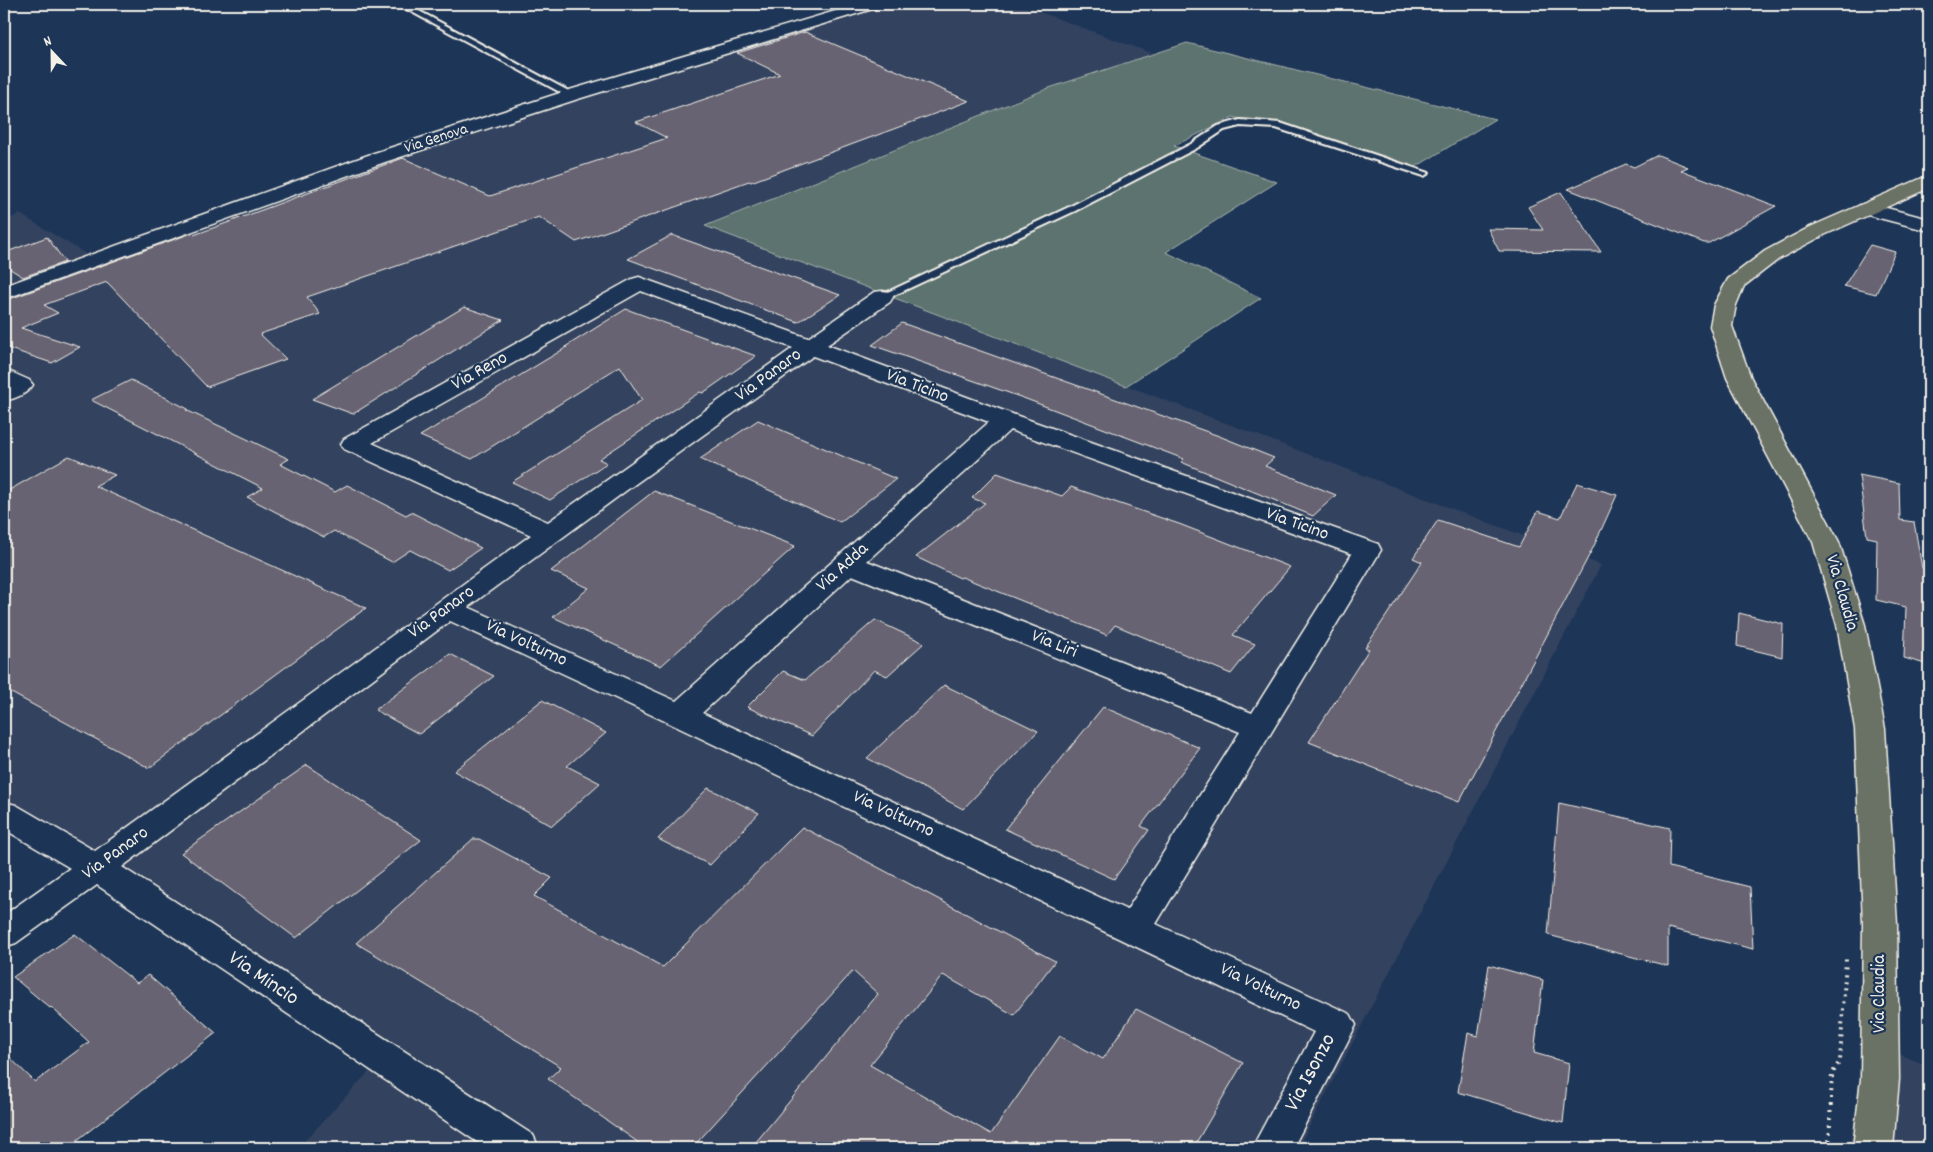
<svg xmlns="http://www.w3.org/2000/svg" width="1933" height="1152" viewBox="0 0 1933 1152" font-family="Dekko,sans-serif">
<rect width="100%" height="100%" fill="#1d3557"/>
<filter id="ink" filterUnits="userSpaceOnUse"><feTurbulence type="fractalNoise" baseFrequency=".02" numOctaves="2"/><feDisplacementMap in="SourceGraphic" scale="10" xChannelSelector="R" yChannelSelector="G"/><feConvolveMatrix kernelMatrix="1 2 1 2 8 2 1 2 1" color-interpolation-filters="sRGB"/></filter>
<g filter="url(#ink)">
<g fill="#33435f">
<polygon points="856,4 1018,4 1154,54 1049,88 705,226 1601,565 1298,1148 298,1148 391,1048 4,803 4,221 20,214 86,254 415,140"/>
<polygon points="1871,1043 1929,1066 1929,1148 1849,1148"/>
</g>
<polygon fill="#5c736f" stroke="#a8b2ac" points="1187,43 1495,119 1414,168 1233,117 1174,146 1277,182 1166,252 1261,298 1126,386 705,226 1049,88"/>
<g fill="#676472" stroke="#f4f1e8">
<polygon points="805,32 969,101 751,182 749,181 576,242 539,217 307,297 320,314 260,334 286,359 207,387 107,282 44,305 58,313 21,328 80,347 52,363 4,347 4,301 192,233 194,235 403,158 490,196 667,138 636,122 780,74 737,53"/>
<polygon points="1658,155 1688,167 1681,170 1776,206 1709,243 1704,243 1568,189 1626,164 1634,167"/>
<polygon points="1561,192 1601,252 1499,251 1488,229 1543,230 1528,207"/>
<polygon points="672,235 840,295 798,322 628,259"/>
<polygon points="47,237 65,262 23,277 4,265 4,253"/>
<polygon points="1870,245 1895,252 1876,294 1844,286"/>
<polygon points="464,307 503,320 353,414 312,399"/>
<polygon points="626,309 756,356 703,393 700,392 599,459 607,463 550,500 512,482 642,400 620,366 472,459 420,436 567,347 565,347"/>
<polygon points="902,323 1219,436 1274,458 1265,466 1336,495 1313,516 1181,462 1184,459 1026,399 872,345"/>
<polygon points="131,380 188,409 186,410 289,459 280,464 335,492 347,485 406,515 411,512 481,548 448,570 410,550 392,562 334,531 324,537 247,497 263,488 91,400"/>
<polygon points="758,420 896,479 840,522 700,459"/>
<polygon points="69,456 115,475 95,486 366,608 149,768 4,689 4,493"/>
<polygon points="997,473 1062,496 1071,487 1179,524 1290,567 1233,635 1255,644 1231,674 1115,625 1107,635 962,577 960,578 916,557 985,503 972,498"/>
<polygon points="1859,475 1899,483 1900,520 1914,522 1922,568 1929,570 1929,665 1904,658 1906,607 1876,600 1877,539 1867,537"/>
<polygon points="1577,483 1617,495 1593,548 1459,802 1309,742 1369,649 1365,648 1422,562 1413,558 1438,520 1519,547 1538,511 1560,518"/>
<polygon points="654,491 795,546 661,666 553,617 589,588 551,571"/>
<polygon points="1739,613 1783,624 1782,657 1737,646"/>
<polygon points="875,620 924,643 887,676 874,670 812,736 747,707 783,671 805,680"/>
<polygon points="450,654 494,676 419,734 375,710"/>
<polygon points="944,685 1038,731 963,809 867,758"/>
<polygon points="542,700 606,733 567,766 600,783 552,826 454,771"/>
<polygon points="1103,707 1200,748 1141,826 1149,830 1114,879 1005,829"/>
<polygon points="307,765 421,840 296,938 181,853"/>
<polygon points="708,788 759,813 710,865 658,839"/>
<polygon points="1559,803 1670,828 1669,867 1750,887 1753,949 1668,928 1668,966 1548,935"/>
<polygon points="802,827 1055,961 1014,1015 943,975 870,1065 991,1134 1060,1036 1103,1059 1136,1009 1243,1063 1193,1148 751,1148 878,994 853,971 692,1148 646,1148 548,1079 561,1067 356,943 473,839 479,839 552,878 534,896 663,967"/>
<polygon points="75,934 137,983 148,975 216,1033 67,1148 4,1148 4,1052 35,1082 89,1042 51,1007 50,1008 13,977"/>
<polygon points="1489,965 1543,980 1534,1053 1569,1063 1563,1123 1458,1092 1468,1033 1478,1036"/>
</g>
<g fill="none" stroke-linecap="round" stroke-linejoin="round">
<g stroke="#f4f1e8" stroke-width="4">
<g id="lane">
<polygon points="397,4 406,4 576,95 569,97"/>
<polygon points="1240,120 1280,123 1429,173 1424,176 1421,175 1276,128 1240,126 1224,130 1197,148 1075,211 886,299 878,299 877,297 1069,207 1191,144 1218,126"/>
</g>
</g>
<g stroke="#f4f1e8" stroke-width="3">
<g id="street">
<polygon points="859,4 882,4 879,7 578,99 385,162 4,299 4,286 371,154 566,91"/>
<polygon points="1867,203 1929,219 1929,231 1860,213 1857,209 1860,205"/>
<path d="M639,277L808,338L874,292L882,291L890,292L893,297L890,302L827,345L1015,415L1378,544L1381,550L1156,924L1350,1014L1356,1025L1293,1148H1252L1314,1032L669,723L450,621L122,867L533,1135L539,1148H486L97,885L16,943L4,947V915L70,868L4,829V802L16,805L95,851L531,535L344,449L341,444L344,439L632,279ZM641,291L793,348L548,522L372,443ZM813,356L989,422L676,701L468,607L631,487ZM1010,430L1352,554L1252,713L867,561ZM852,575L1240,732L1127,910L702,713Z"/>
<path d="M4,369L29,380L33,385C27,394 14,399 4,401Z"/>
</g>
</g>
<g stroke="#f4f1e8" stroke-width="3">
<polygon id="primary" points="1929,175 1929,188 1824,235 1779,259 1744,286 1736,305 1732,326 1751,378 1839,542 1865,625 1885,729 1897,924 1899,1079 1893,1148 1853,1148 1861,1079 1863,924 1855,729 1837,625 1813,542 1727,378 1710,326 1714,305 1728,279 1765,251 1810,227"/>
</g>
<polyline stroke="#f4f1e8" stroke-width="4" stroke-dasharray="2 5" stroke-linecap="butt" points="1829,1148 1832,1074 1840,1061 1846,959"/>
<use href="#lane" fill="#1d3557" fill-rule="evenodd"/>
<use href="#street" fill="#1d3557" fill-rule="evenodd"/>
<use href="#primary" fill="#6a7165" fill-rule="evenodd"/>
</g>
</g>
<g text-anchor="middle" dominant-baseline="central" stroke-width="4.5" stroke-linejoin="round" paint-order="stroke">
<g font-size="16" fill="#f4f1e8" stroke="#1d3557">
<text transform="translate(436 139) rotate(-18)">Via Genova</text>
</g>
<g font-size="19" fill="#f4f1e8" stroke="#1d3557">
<text transform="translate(480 372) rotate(-29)">Via Reno</text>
<text transform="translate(769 376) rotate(-36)">Via Panaro</text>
<text transform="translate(917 387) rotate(21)">Via Ticino</text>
<text transform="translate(1297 525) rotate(20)">Via Ticino</text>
<text transform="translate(843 568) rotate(-42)">Via Adda</text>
<text transform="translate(1841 593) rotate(74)">Via Claudia</text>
<text transform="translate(442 613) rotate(-36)">Via Panaro</text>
<text transform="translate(526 644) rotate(25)">Via Volturno</text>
<text transform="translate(1054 645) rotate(22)">Via Liri</text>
<text transform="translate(893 815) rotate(25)">Via Volturno</text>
<text transform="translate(116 854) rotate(-36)">Via Panaro</text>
<text transform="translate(1260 988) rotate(26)">Via Volturno</text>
<text transform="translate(1880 994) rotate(-90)">Via Claudia</text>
</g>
<g font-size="22" fill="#f4f1e8" stroke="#1d3557">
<text transform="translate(263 979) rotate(34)">Via Mincio</text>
<text transform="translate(1311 1073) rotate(-62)">Via Isonzo</text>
</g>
</g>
<rect width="1933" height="1152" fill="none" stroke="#1d3557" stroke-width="20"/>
<rect x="10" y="10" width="1913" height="1132" fill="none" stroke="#f4f1e8" stroke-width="2" filter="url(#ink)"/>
<g transform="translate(52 52) rotate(338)" stroke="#1d3557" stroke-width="4" paint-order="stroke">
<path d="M0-4L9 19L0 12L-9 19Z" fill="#f4f1e8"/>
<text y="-8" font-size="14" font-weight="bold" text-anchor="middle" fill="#f4f1e8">N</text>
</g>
</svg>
